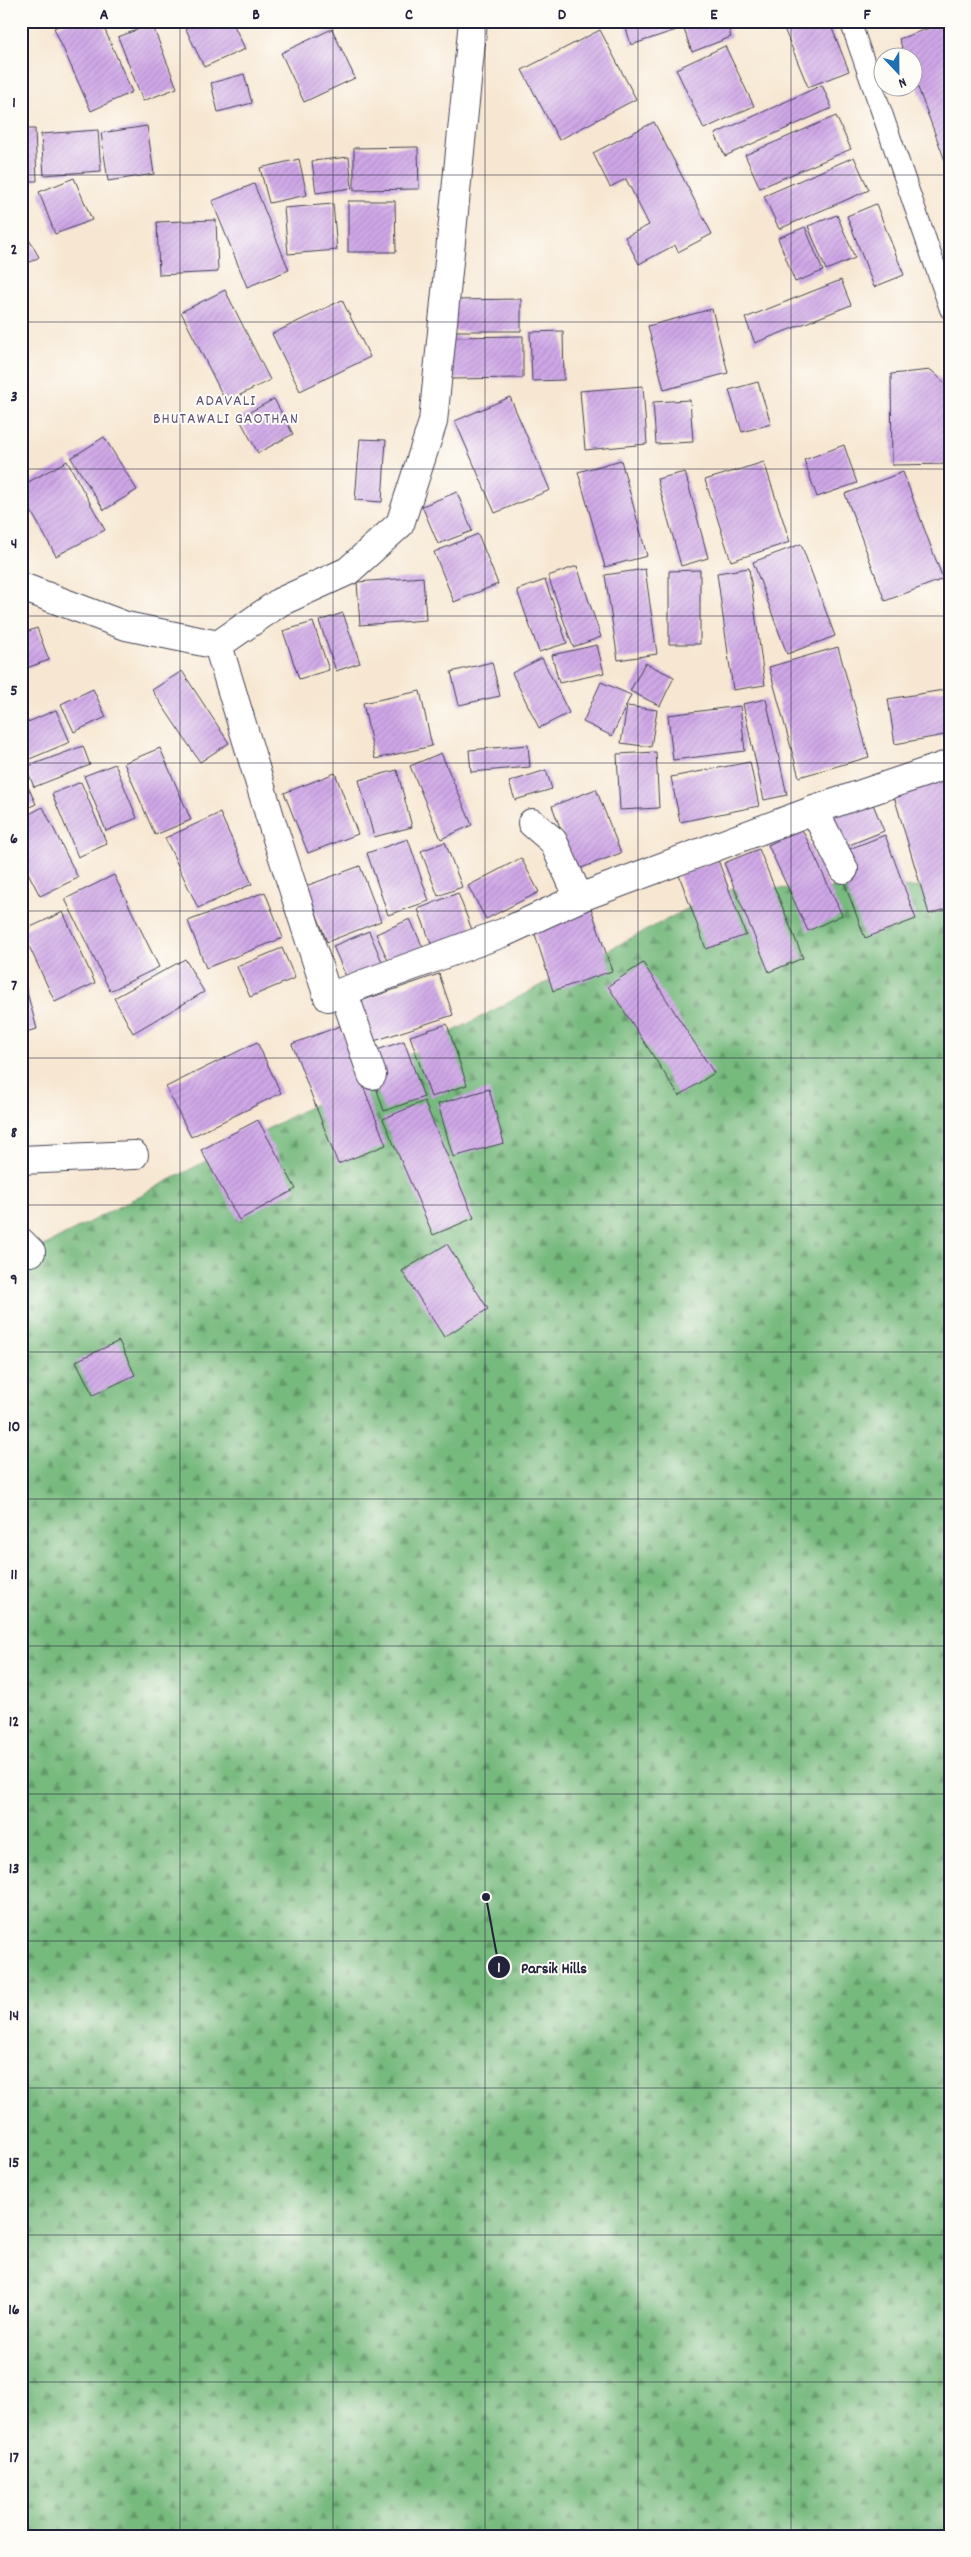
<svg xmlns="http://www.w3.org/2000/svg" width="971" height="2557" viewBox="0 0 971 2557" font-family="Dekko,sans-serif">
<defs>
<pattern id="forest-firs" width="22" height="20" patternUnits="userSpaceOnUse" patternTransform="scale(1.25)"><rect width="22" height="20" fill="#77ba7e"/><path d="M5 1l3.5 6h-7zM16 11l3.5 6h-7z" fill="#619768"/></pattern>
<pattern id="building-hatch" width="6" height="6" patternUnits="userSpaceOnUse" patternTransform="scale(1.25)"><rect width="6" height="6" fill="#cfa7e7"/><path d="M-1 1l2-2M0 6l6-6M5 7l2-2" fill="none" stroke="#b18fc7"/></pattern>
</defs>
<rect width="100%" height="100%" fill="#fdfcf7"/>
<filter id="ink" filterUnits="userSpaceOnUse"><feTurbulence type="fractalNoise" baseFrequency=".02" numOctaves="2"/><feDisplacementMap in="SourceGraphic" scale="10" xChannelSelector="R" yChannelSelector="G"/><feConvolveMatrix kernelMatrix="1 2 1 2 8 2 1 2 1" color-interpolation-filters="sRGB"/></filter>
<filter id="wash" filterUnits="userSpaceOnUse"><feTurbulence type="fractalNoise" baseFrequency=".0096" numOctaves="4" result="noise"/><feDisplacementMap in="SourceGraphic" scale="20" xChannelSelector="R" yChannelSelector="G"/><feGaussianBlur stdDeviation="1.12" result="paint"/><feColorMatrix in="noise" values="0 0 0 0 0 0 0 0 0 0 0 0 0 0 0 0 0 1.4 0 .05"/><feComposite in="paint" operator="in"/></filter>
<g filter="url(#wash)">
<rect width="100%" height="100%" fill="#f7e7d2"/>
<polygon fill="url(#forest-firs)" stroke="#4c6e5c" points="950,887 950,2536 21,2536 21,1258 725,889"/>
<g id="blocks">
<g fill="url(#building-hatch)">
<polygon points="70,21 101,21 132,92 91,111 54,28"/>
<polygon points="182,21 232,21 245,49 204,67"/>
<polygon points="624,21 673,21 676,30 631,45"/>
<polygon points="681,21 726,21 731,37 692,52"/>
<polygon points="781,21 829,21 849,71 808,87"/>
<polygon points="939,21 950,21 950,174 914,77 914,58 906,58 899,39 940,24"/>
<polygon points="152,24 177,88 143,101 118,37"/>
<polygon points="332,29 355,78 304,102 281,53"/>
<polygon points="600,30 636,99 559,140 522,70"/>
<polygon points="725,46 754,106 704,129 676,69"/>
<polygon points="244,74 252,103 218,112 211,83"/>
<polygon points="822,85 832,108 725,156 715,134"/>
<polygon points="836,116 851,149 760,188 745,155"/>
<polygon points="654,122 712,234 678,252 675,245 639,264 625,237 649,225 626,179 610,187 593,153"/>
<polygon points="147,126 154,174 108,181 101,133"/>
<polygon points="21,129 35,129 37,181 21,181"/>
<polygon points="98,130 101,171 44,175 41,134"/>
<polygon points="418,147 419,189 354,190 354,148"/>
<polygon points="349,157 352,188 316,193 312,161"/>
<polygon points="854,157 869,190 779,229 764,196"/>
<polygon points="299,159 307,195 269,203 260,168"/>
<polygon points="74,178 92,220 55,234 39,192"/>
<polygon points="254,184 289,270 247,287 212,201"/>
<polygon points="348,201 395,201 396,252 348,252"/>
<polygon points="333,204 337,250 288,254 284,208"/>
<polygon points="876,204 904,275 874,287 847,216"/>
<polygon points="837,215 855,258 826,270 808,226"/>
<polygon points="216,220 218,272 159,275 157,222"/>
<polygon points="21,226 39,257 21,267"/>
<polygon points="805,227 823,271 795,282 778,238"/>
<polygon points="841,280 851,305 755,343 745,318"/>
<polygon points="225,290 270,380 226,402 181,312"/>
<polygon points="521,299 521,331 454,331 453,300"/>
<polygon points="342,300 370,357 300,391 272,334"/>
<polygon points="712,309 728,373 664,390 648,326"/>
<polygon points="563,331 564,380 532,381 530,332"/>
<polygon points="523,336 523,378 450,379 449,337"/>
<polygon points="931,370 950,388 950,464 892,465 891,374"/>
<polygon points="758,382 771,424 742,432 729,390"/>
<polygon points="643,386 647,444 585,450 580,391"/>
<polygon points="510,397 550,490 495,513 455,421"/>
<polygon points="274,399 293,434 258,453 239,418"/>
<polygon points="690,400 693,442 656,444 653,402"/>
<polygon points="104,437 137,490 104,510 71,458"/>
<polygon points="360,439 386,440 382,502 355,500"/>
<polygon points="844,445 857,483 817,497 804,460"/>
<polygon points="621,460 647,556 605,567 578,472"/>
<polygon points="67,461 105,530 56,556 21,493 21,486"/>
<polygon points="764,462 790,542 731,561 705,480"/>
<polygon points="685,472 708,558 681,566 657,479"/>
<polygon points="903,472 943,579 885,601 845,494"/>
<polygon points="457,492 472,531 438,544 422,506"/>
<polygon points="478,534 498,584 454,602 434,552"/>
<polygon points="801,544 835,636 787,654 753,562"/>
<polygon points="577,566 601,637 573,647 548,576"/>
<polygon points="749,568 765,685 733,690 717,573"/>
<polygon points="645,569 657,654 618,660 605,575"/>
<polygon points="700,570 700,644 669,644 669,571"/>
<polygon points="423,577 426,620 360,625 357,582"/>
<polygon points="545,580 567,643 539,652 517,590"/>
<polygon points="343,613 360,663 336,671 319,621"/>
<polygon points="313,622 329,670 299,679 283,631"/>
<polygon points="37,628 49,660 21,670 21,634"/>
<polygon points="597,645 604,673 559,683 552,655"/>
<polygon points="838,647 869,757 799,777 769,667"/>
<polygon points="542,658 569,713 539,728 512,673"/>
<polygon points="492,662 500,696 459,705 451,672"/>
<polygon points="645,663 674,677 660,706 630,691"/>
<polygon points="182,671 229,743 200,762 152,690"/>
<polygon points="601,682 631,695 612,736 583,722"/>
<polygon points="93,689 106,717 74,732 61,704"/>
<polygon points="950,689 950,734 895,744 888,699"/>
<polygon points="420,691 432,746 375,759 363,703"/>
<polygon points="766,699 787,795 764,800 743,704"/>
<polygon points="627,706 657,710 651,747 621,743"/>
<polygon points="740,706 745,751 673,760 668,715"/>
<polygon points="56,710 70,742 25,761 21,752 21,725"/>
<polygon points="528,745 530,767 471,772 469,750"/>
<polygon points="83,746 90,765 34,787 26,767"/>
<polygon points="160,748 191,820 155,835 124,763"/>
<polygon points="656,752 659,808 620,810 617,754"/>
<polygon points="441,753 472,825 441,839 410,766"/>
<polygon points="750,762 759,806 680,822 671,777"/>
<polygon points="115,764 137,818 106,831 84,776"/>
<polygon points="397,770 412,827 374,837 359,780"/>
<polygon points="546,770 552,789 515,800 509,782"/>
<polygon points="21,772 36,804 21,811"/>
<polygon points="335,773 358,834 308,853 284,793"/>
<polygon points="945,778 950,792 950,908 929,914 893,793"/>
<polygon points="81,782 107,844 78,857 52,794"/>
<polygon points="596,789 621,853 576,870 552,806"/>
<polygon points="870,797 884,831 822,856 808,823"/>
<polygon points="43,807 78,878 40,896 21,859 21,818"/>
<polygon points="220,813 252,884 198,908 165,838"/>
<polygon points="802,829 842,915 808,931 768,845"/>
<polygon points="885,835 916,919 865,938 834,855"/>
<polygon points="408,839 429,901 388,915 367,853"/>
<polygon points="445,842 462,887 438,896 421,851"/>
<polygon points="759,849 803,958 769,972 724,863"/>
<polygon points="521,858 539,892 486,919 468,886"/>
<polygon points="718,860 746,935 706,949 679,875"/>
<polygon points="360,866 381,921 327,942 306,886"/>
<polygon points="114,875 159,967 110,991 65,899"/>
<polygon points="265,892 283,938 206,968 188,921"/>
<polygon points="458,893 472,930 432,946 418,909"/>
<polygon points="591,908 612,971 553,991 533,928"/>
<polygon points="63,912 95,983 55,1002 22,931"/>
<polygon points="410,919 425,952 391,967 376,934"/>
<polygon points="369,931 383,964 347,979 333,946"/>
<polygon points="282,948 295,978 250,997 237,967"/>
<polygon points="185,959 204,992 133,1033 114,998"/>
<polygon points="643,963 714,1073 679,1096 608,986"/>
<polygon points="21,970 37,1029 21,1033"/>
<polygon points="439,974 453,1015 368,1043 355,1003"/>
<polygon points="447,1024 467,1085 431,1097 410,1036"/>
<polygon points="340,1026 386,1145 338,1164 292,1044"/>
<polygon points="404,1041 424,1097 384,1111 365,1054"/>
<polygon points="257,1042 281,1093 191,1137 166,1087"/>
<polygon points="489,1089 504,1143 453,1157 438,1104"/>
<polygon points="424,1101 474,1218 433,1235 383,1119"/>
<polygon points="258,1120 296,1189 239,1220 201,1150"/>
<polygon points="447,1244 488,1309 444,1337 402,1271"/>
<polygon points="119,1341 135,1375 93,1395 76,1361"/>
</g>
</g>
</g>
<g filter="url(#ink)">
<use href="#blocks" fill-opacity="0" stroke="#424052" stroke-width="1"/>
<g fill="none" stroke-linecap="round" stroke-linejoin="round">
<g stroke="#424052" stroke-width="22">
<polyline id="lane" points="850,21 950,309"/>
</g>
<g stroke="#424052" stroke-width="30">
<g id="street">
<polyline points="21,590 25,588 126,626 218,645 280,602 348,571 400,524 433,422 473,21"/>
<polyline points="218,645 270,817 328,997 505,932 579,898 814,810 950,764"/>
<polyline points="814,810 844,869"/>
<polyline points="532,823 553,841 579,898"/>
<polyline points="344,993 372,1075"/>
<polyline points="21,1160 134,1155"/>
<polyline points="21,1242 31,1252"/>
</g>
</g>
<use href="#lane" stroke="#fff" stroke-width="20"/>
<use href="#street" stroke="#fff" stroke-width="28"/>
</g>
</g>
<path fill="none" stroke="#22223b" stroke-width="1" stroke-opacity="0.55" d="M180,21V2536M333,21V2536M485,21V2536M638,21V2536M791,21V2536M21,175H950M21,322H950M21,469H950M21,616H950M21,763H950M21,911H950M21,1058H950M21,1205H950M21,1352H950M21,1499H950M21,1646H950M21,1794H950M21,1941H950M21,2088H950M21,2235H950M21,2382H950"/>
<g text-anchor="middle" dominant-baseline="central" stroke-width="4" stroke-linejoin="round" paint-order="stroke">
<g font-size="16" letter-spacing="1" fill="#5f5177" stroke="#fdfcf7">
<text x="226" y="401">ADAVALI<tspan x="226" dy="18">BHUTAWALI GAOTHAN</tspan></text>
</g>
</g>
<path fill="none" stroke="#22223b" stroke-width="2" d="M486 1897L499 1967"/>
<g fill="#22223b" stroke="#fdfcf7" stroke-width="2">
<circle cx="486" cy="1897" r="5"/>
<circle cx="499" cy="1967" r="12"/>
</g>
<g font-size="15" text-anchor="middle" font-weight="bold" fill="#fff">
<text x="499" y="1972">1</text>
</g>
<g font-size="16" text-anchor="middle" font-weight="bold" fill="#22223b" stroke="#fdfcf7" stroke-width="4" stroke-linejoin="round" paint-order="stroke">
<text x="554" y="1973">Parsik Hills</text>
</g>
<rect width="971" height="2557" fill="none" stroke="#fdfcf7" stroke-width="55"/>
<g transform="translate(898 72) rotate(158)"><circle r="24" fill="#fdfcf7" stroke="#a5a5ac"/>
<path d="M0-4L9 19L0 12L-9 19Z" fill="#1f6fb2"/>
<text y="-8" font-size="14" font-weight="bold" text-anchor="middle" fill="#22223b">N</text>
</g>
<rect x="28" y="28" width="916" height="2502" fill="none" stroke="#22223b" stroke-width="2"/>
<g font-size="16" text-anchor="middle" font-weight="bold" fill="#22223b">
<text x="104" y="19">A</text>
<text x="256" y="19">B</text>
<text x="409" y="19">C</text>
<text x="562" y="19">D</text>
<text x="714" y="19">E</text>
<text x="867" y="19">F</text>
<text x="14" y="107">1</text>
<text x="14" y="254">2</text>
<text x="14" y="401">3</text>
<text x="14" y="548">4</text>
<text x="14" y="695">5</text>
<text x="14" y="843">6</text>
<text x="14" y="990">7</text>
<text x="14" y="1137">8</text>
<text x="14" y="1284">9</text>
<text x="14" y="1431">10</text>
<text x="14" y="1579">11</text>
<text x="14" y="1726">12</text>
<text x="14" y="1873">13</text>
<text x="14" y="2020">14</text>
<text x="14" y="2167">15</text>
<text x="14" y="2314">16</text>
<text x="14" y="2462">17</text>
</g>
</svg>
